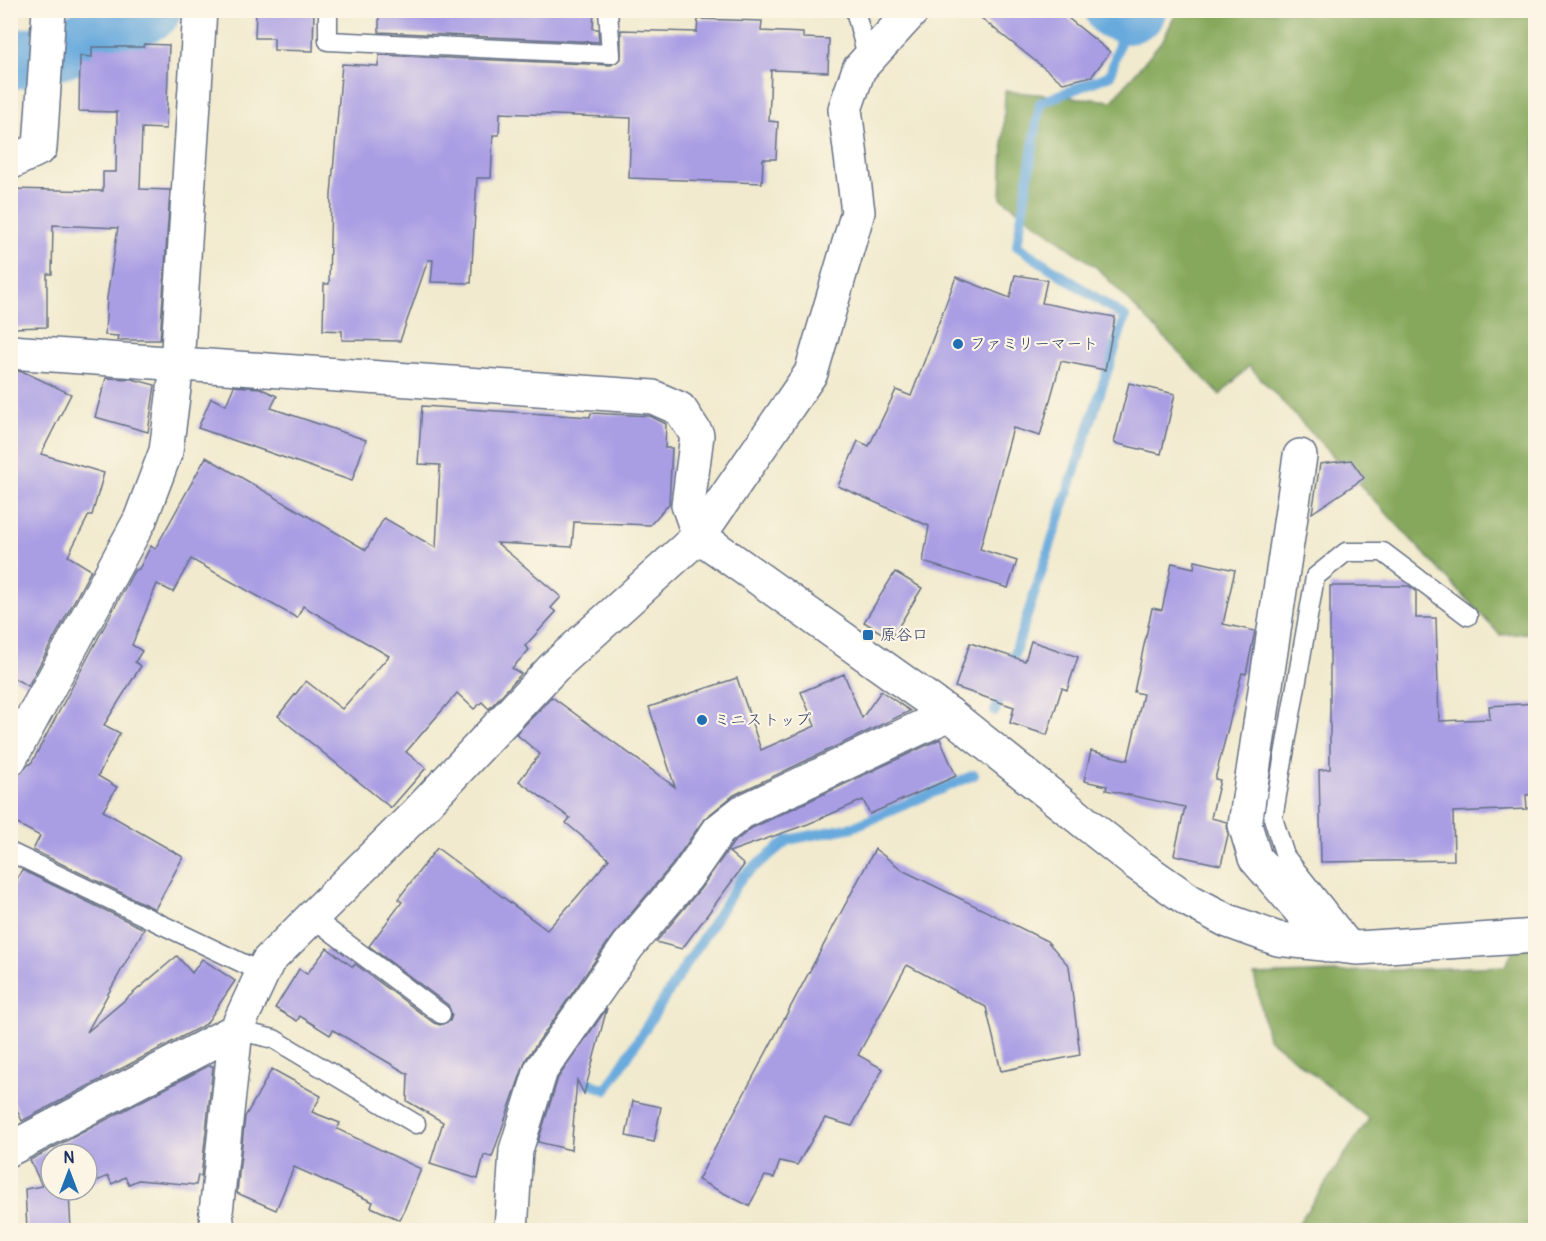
<svg xmlns="http://www.w3.org/2000/svg" width="1546" height="1241" viewBox="0 0 1546 1241" font-family="Pangolin,'Klee One',sans-serif">
<rect width="100%" height="100%" fill="#fcf5e5"/>
<filter id="ink" filterUnits="userSpaceOnUse"><feTurbulence type="fractalNoise" baseFrequency=".0167" numOctaves="2"/><feDisplacementMap in="SourceGraphic" scale="12" xChannelSelector="R" yChannelSelector="G"/><feConvolveMatrix kernelMatrix="1 2 1 2 8 2 1 2 1" color-interpolation-filters="sRGB"/></filter>
<filter id="wash" filterUnits="userSpaceOnUse"><feTurbulence type="fractalNoise" baseFrequency=".008" numOctaves="4" result="noise"/><feDisplacementMap in="SourceGraphic" scale="24" xChannelSelector="R" yChannelSelector="G"/><feGaussianBlur stdDeviation="1.35" result="paint"/><feColorMatrix in="noise" values="0 0 0 0 0 0 0 0 0 0 0 0 0 0 0 0 0 1.4 0 .05"/><feComposite in="paint" operator="in"/></filter>
<g filter="url(#wash)">
<rect width="100%" height="100%" fill="#f1eace"/>
<g fill="#86a85c" stroke="#506c5d" stroke-width="1.5">
<polygon points="1177,11 1535,11 1535,633 1500,635 1249,366 1220,395 1097,268 1001,198 1005,91 1112,101 1164,38"/>
<polygon points="1535,905 1535,1230 1294,1230 1369,1119 1268,1038 1254,975 1505,966"/>
</g>
<g fill="none" stroke-linecap="round" stroke-linejoin="round">
<g stroke="#69aadd" stroke-width="10">
<polyline points="1009,671 1125,317 1017,246 1040,103 1110,75 1128,14"/>
<polyline points="995,711 1003,689"/>
<polyline points="574,1076 606,1090 742,877 788,840 853,827 974,775"/>
</g>
<g stroke="#69aadd" stroke-width="60">
<polyline points="1115,10 1128,14 1136,10"/>
<path d="M10,59C55,59 110,28 151,10"/>
</g>
</g>
<g id="blocks">
<g fill="#a99de4">
<polygon points="256,10 314,10 313,51 274,50 274,38 255,38"/>
<polygon points="379,10 594,10 593,29 598,29 599,42 379,32"/>
<polygon points="971,10 1058,10 1110,52 1092,76 1063,83"/>
<polygon points="698,19 762,21 761,31 803,33 803,38 829,39 828,72 771,70 769,121 778,122 776,159 763,159 762,183 629,178 631,118 500,113 499,135 493,135 491,178 477,178 471,283 431,282 433,260 428,260 400,341 342,340 342,331 323,330 324,284 329,284 331,195 342,64 378,66 379,55 611,65 621,59 621,30 697,32"/>
<polygon points="144,44 169,45 166,129 142,128 140,189 170,190 160,340 117,340 118,336 105,335 107,298 118,228 53,225 52,274 47,274 47,327 10,328 10,189 103,191 103,172 116,172 117,112 79,111 80,56 92,57 92,47 144,47"/>
<polygon points="1015,275 1047,280 1042,303 1115,317 1105,370 1061,361 1040,436 1013,428 980,549 1017,561 1008,588 923,562 929,526 838,486 858,441 869,446 896,390 911,396 956,277 1010,298"/>
<polygon points="16,371 24,372 71,394 41,454 104,473 92,515 89,515 68,556 91,570 28,686 10,676 10,383"/>
<polygon points="106,378 132,379 155,385 148,432 95,417"/>
<polygon points="1129,383 1175,394 1161,454 1114,443"/>
<polygon points="234,386 260,388 277,396 271,408 366,440 352,481 198,428 211,398 226,405"/>
<polygon points="422,406 590,417 591,413 650,416 666,424 665,448 672,448 669,504 650,525 574,522 572,547 497,543 561,597 551,608 556,612 525,646 529,650 512,668 521,674 489,709 482,702 474,709 457,693 406,752 426,768 391,808 278,716 306,681 342,709 389,656 303,606 297,618 191,559 173,592 157,584 132,645 142,651 135,662 141,666 104,725 120,733 98,776 117,787 103,811 183,857 155,909 33,850 40,836 10,820 10,785 15,776 32,762 134,571 139,569 151,546 155,549 206,457 366,550 384,518 436,548 440,465 418,464"/>
<polygon points="1351,460 1364,478 1312,513 1320,464"/>
<polygon points="1195,561 1235,570 1223,624 1255,631 1246,674 1242,673 1215,779 1220,780 1211,818 1227,822 1228,835 1221,865 1174,855 1185,807 1106,790 1107,786 1084,781 1091,751 1128,760 1143,694 1134,692 1152,608 1162,610 1172,563 1194,568"/>
<polygon points="895,572 922,588 891,639 864,622"/>
<polygon points="1330,586 1409,586 1416,591 1416,618 1436,618 1439,721 1490,719 1489,706 1536,703 1536,794 1526,795 1527,809 1453,812 1454,860 1321,862 1319,770 1330,769"/>
<polygon points="1031,641 1078,657 1067,690 1062,688 1047,735 1010,723 1014,707 955,687 970,643 1025,661"/>
<polygon points="844,674 862,718 881,691 910,711 734,795 704,819 672,865 613,935 526,1059 492,1157 484,1155 478,1179 430,1164 443,1122 407,1101 408,1074 333,1030 330,1035 300,1016 297,1021 275,1008 299,969 307,974 327,948 353,967 355,964 434,1023 440,1025 450,1021 452,1015 448,1005 369,946 402,902 398,899 437,848 547,930 576,898 609,859 566,823 570,818 519,781 540,754 516,734 552,697 675,787 649,707 737,678 761,750 815,726 801,692"/>
<polygon points="940,739 956,776 870,814 863,800 808,824 729,852 744,865 682,949 656,942 701,888 733,843 752,828"/>
<polygon points="875,849 904,871 1047,941 1069,966 1080,1055 1001,1071 986,1007 907,965 858,1055 883,1069 852,1126 825,1118 797,1165 780,1161 774,1178 765,1176 749,1206 698,1180"/>
<polygon points="22,870 144,929 87,1032 177,956 192,973 202,959 235,981 206,1024 22,1121 10,1094 10,891"/>
<polygon points="607,1008 584,1094 577,1080 571,1150 538,1142 558,1078"/>
<polygon points="208,1066 213,1066 201,1177 198,1175 196,1185 138,1180 129,1184 125,1177 112,1184 108,1176 87,1185 87,1154 51,1154 51,1190 76,1190 69,1193 71,1230 27,1230 25,1189 42,1186 30,1160"/>
<polygon points="272,1069 321,1096 312,1112 340,1123 337,1129 421,1169 400,1220 371,1207 373,1202 294,1167 276,1210 237,1193 245,1117"/>
<polygon points="633,1101 661,1107 654,1142 626,1136"/>
</g>
</g>
</g>
<g filter="url(#ink)">
<use href="#blocks" fill-opacity="0" stroke="#667085" stroke-width="1.5"/>
<g fill="none" stroke-linecap="round" stroke-linejoin="round">
<g stroke="#667085" stroke-width="21">
<g id="service">
<polyline points="328,10 328,41 611,54 608,10"/>
<polyline points="855,10 868,60"/>
<polyline points="10,852 263,973"/>
<polyline points="313,918 441,1014"/>
<polyline points="1358,948 1285,856 1273,818 1315,577 1346,552 1383,552 1468,616"/>
<polyline points="236,1030 274,1039 416,1124"/>
</g>
</g>
<g stroke="#667085" stroke-width="36">
<g id="minor">
<polyline points="10,163 40,148 49,10"/>
<polyline points="10,352 653,397 680,409 697,435 688,505 699,536 554,667 416,814 268,961 236,1030 10,1149"/>
<polyline points="1300,456 1245,825 1255,858 1331,946"/>
<polyline points="10,759 140,520 166,451 177,365 200,10"/>
<polyline points="218,1230 216,1212 236,1030"/>
<polyline points="511,1230 516,1150 541,1070 628,946 687,876 719,830 742,812 949,714"/>
</g>
</g>
<g stroke="#667085" stroke-width="36">
<polyline id="tertiary" points="913,10 859,69 845,109 858,212 811,373 699,536 949,714 1137,864 1190,901 1228,921 1278,939 1358,948 1536,936"/>
</g>
<use href="#service" stroke="#fff" stroke-width="18"/>
<use href="#minor" stroke="#fff" stroke-width="33"/>
<use href="#tertiary" stroke="#fff" stroke-width="33"/>
</g>
</g>
<g fill="#1f6fb2" stroke="#fcf5e5" stroke-width="2">
<circle cx="958" cy="344" r="6"/>
<rect x="862" y="629" width="12" height="12" rx="3"/>
<circle cx="702" cy="720" r="6"/>
</g>
<g text-anchor="middle" dominant-baseline="central" stroke-width="4.5" stroke-linejoin="round" paint-order="stroke">
<g font-size="16" fill="#1b2f5e" stroke="#fcf5e5" text-anchor="start">
<text x="970" y="344">ファミリーマート</text>
<text x="880" y="635">原谷口</text>
<text x="714" y="720">ミニストップ</text>
</g>
</g>
<rect width="1546" height="1241" fill="none" stroke="#fcf5e5" stroke-width="36"/>
<g transform="translate(69 1172)"><circle r="28" fill="#fcf5e5" stroke="#a2a6af" stroke-width="1.5"/>
<path d="M0-4.5L10 22L0 15L-10 22Z" fill="#1f6fb2"/>
<text y="-9" font-size="16" font-weight="bold" text-anchor="middle" fill="#1b2f5e">N</text>
</g>
</svg>
